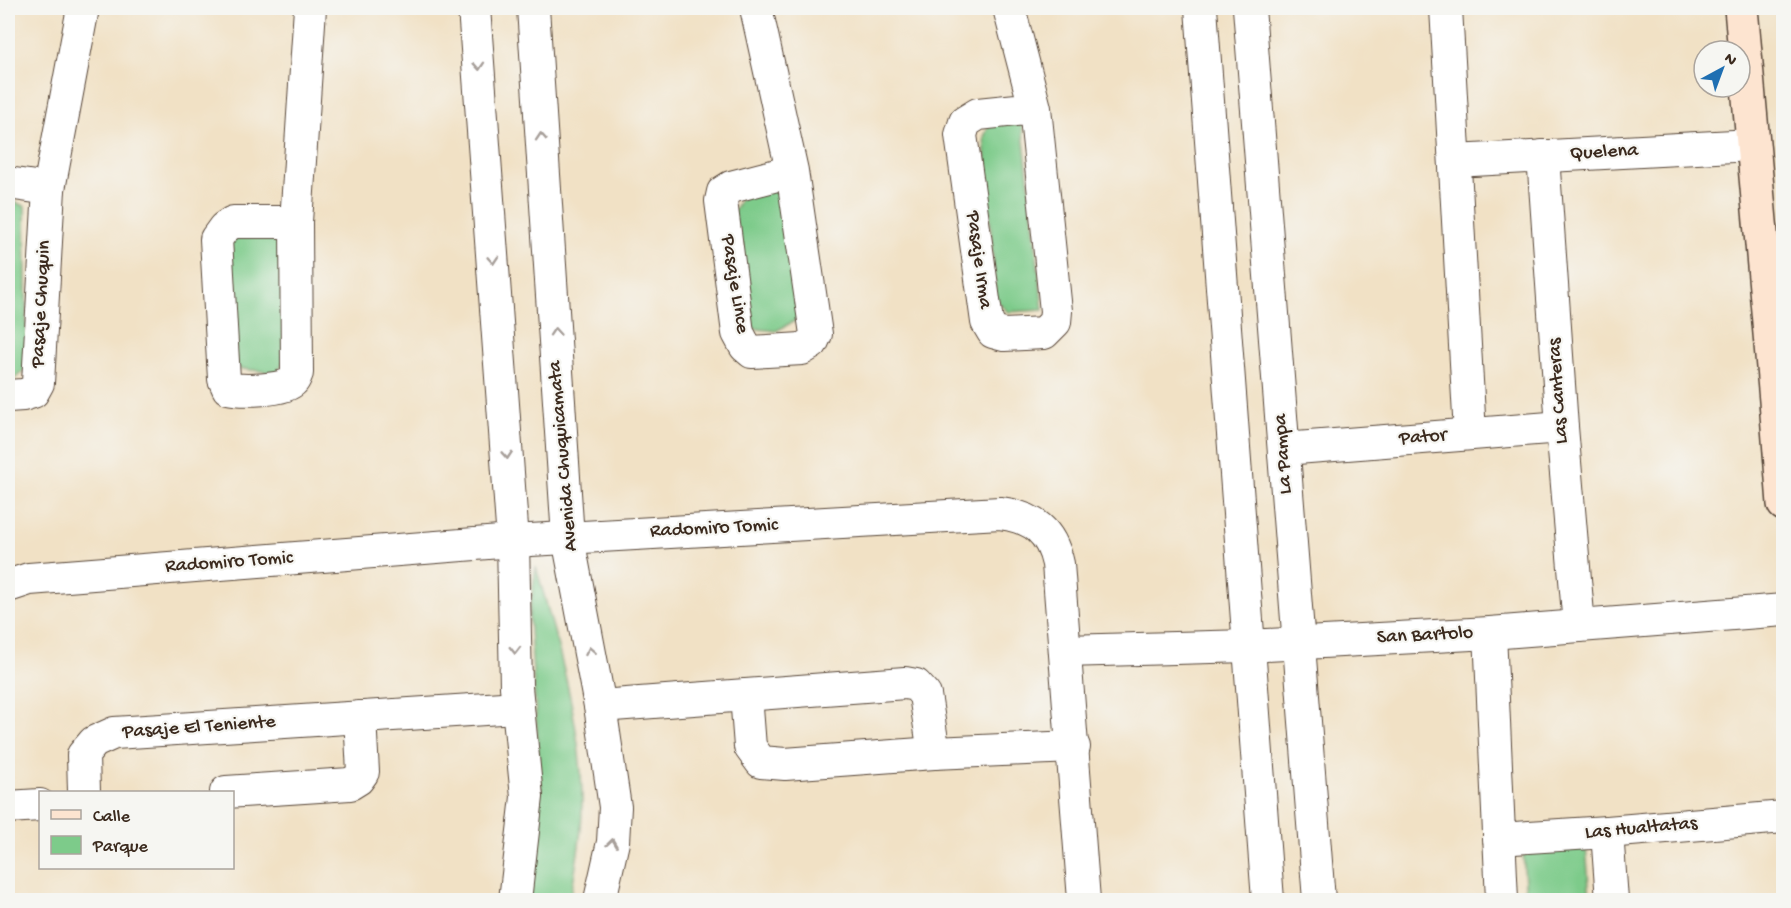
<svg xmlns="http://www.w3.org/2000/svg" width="1791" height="908" viewBox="0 0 1791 908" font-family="'Gochi Hand',sans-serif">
<rect width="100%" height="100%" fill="#f6f6f2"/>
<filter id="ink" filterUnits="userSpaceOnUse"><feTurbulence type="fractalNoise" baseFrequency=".0167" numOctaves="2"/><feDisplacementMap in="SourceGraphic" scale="12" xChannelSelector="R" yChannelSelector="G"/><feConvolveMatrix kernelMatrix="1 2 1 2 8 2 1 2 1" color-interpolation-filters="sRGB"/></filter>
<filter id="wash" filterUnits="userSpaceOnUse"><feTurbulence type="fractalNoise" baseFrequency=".008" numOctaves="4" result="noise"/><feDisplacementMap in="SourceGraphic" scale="24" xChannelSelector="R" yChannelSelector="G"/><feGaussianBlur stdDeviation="1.35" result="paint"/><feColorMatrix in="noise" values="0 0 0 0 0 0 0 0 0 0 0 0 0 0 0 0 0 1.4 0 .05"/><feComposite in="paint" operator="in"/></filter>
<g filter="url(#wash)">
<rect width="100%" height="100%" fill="#f1e1c5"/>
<g fill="#7dcb8a" stroke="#5c7a54" stroke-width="1.5">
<polygon points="991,120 1022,123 1043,310 1008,312 996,300 984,137"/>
<polygon points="781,190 802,317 776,331 749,328 733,212 745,192"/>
<polygon points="8,200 25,206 27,368 10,383 8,383"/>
<polygon points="240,231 280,233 286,357 277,373 235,368 230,242"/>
<path d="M536,567C559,648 588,743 581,828C579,852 574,877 570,900H525L541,787L529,616Z"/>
<polygon points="1586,846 1590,900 1526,900 1523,851"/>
</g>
</g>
<g filter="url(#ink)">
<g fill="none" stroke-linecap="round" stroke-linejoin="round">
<g stroke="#564537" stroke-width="34">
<g id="street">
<polyline points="474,8 513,541 516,687 527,797 515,900"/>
<polyline points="533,8 568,538 600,706 615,807 613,842 600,900"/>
<polyline points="756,8 792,171 816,334 812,343 802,349 752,352 745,346 738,333 721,201 723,192 731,187 792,171"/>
<polyline points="1009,8 1035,108 1056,311 1055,322 1044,333 1004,335 993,332 987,322 961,135 965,122 978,114 1035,108"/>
<polyline points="1201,8 1268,900"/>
<polyline points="1249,8 1319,900"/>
<polyline points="1446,8 1470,434"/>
<polyline points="1543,156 1562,427 1579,626"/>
<polyline points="1455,161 1752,145"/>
<polyline points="8,183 49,189"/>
<path d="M296,222H233L224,228L216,239L224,379L228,388C240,391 285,391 293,381C295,379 296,375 297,373L296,222L310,8"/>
<polyline points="8,396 23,395 33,392 38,383 49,189 83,8"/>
<polyline points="1284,449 1562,427"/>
<path d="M8,586L29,579L513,541L1000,513C1033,517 1051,531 1058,564L1084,900"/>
<polyline points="1490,633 1502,900"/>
<polyline points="1065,651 1248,646 1490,633 1784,610"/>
<polyline points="746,695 750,747 761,762 785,764 934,753 1074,747"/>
<polyline points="600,706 905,683 916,685 925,695 934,753"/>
<polyline points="84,792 83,755 94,742 114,733 518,707"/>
<polyline points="226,792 350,784 358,779 363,772 360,717"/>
<polyline points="8,807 40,805"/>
<polyline points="1607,832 1612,900"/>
<polyline points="1499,839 1607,832 1784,817"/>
</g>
</g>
<g stroke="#564537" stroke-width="36">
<polyline id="secondary" points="1741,8 1776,401 1784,504"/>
</g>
<use href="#street" stroke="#fff" stroke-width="32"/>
<use href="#secondary" stroke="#fde4d0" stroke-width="33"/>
</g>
<defs><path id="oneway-chevron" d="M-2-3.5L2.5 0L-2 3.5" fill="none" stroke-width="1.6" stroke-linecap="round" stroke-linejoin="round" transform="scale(1.5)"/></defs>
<g stroke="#a79f9a">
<use href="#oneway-chevron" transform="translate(479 66) rotate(86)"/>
<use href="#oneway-chevron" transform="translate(541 137) rotate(-94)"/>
<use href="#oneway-chevron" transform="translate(493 260) rotate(86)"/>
<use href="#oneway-chevron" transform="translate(555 332) rotate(-94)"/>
<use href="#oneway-chevron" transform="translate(507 455) rotate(86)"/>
<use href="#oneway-chevron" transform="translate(515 650) rotate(89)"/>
<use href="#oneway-chevron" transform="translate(590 651) rotate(-101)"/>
<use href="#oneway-chevron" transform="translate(612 843) rotate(-82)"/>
</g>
</g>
<g text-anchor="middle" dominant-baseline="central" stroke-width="4.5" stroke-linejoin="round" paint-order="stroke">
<g font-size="20" fill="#3b2a1e" stroke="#f6f6f2">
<text transform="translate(1604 153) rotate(-3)">Quelena</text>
<text transform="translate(978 260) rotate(82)">Pasaje Irma</text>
<text transform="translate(734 284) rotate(81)">Pasaje Lince</text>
<text transform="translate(42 304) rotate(-87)">Pasaje Chuquin</text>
<text transform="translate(1559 391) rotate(-94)">Las Canteras</text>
<text transform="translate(1423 438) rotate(-5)">Pator</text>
<text transform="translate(1284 454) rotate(-94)">La Pampa</text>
<text transform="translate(564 456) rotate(-95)">Avenida Chuquicamata</text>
<text transform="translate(714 529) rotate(-3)">Radomiro Tomic</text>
<text transform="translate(229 563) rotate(-4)">Radomiro Tomic</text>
<text transform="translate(1425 636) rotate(-3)">San Bartolo</text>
<text transform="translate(199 728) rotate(-4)">Pasaje El Teniente</text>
<text transform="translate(1641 829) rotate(-5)">Las Hualtatas</text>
</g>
</g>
<rect width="1791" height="908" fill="none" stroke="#f6f6f2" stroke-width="30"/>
<rect x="39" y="791" width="195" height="78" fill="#f6f6f2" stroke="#aba49d" stroke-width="1.5"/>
<rect x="51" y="810" width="30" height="9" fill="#fde4d0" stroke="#aba49d" stroke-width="1.5"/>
<text x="93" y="821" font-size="18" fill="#3b2a1e">Calle</text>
<rect x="51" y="836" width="30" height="18" fill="#7dcb8a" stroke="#aba49d" stroke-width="1.5"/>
<text x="93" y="851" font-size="18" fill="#3b2a1e">Parque</text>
<g transform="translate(1722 69) rotate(41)"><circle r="28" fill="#f6f6f2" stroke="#aba49d" stroke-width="1.5"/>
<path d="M0-4.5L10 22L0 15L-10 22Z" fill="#1f6fb2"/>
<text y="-9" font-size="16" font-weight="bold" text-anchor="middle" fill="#3b2a1e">N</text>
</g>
</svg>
